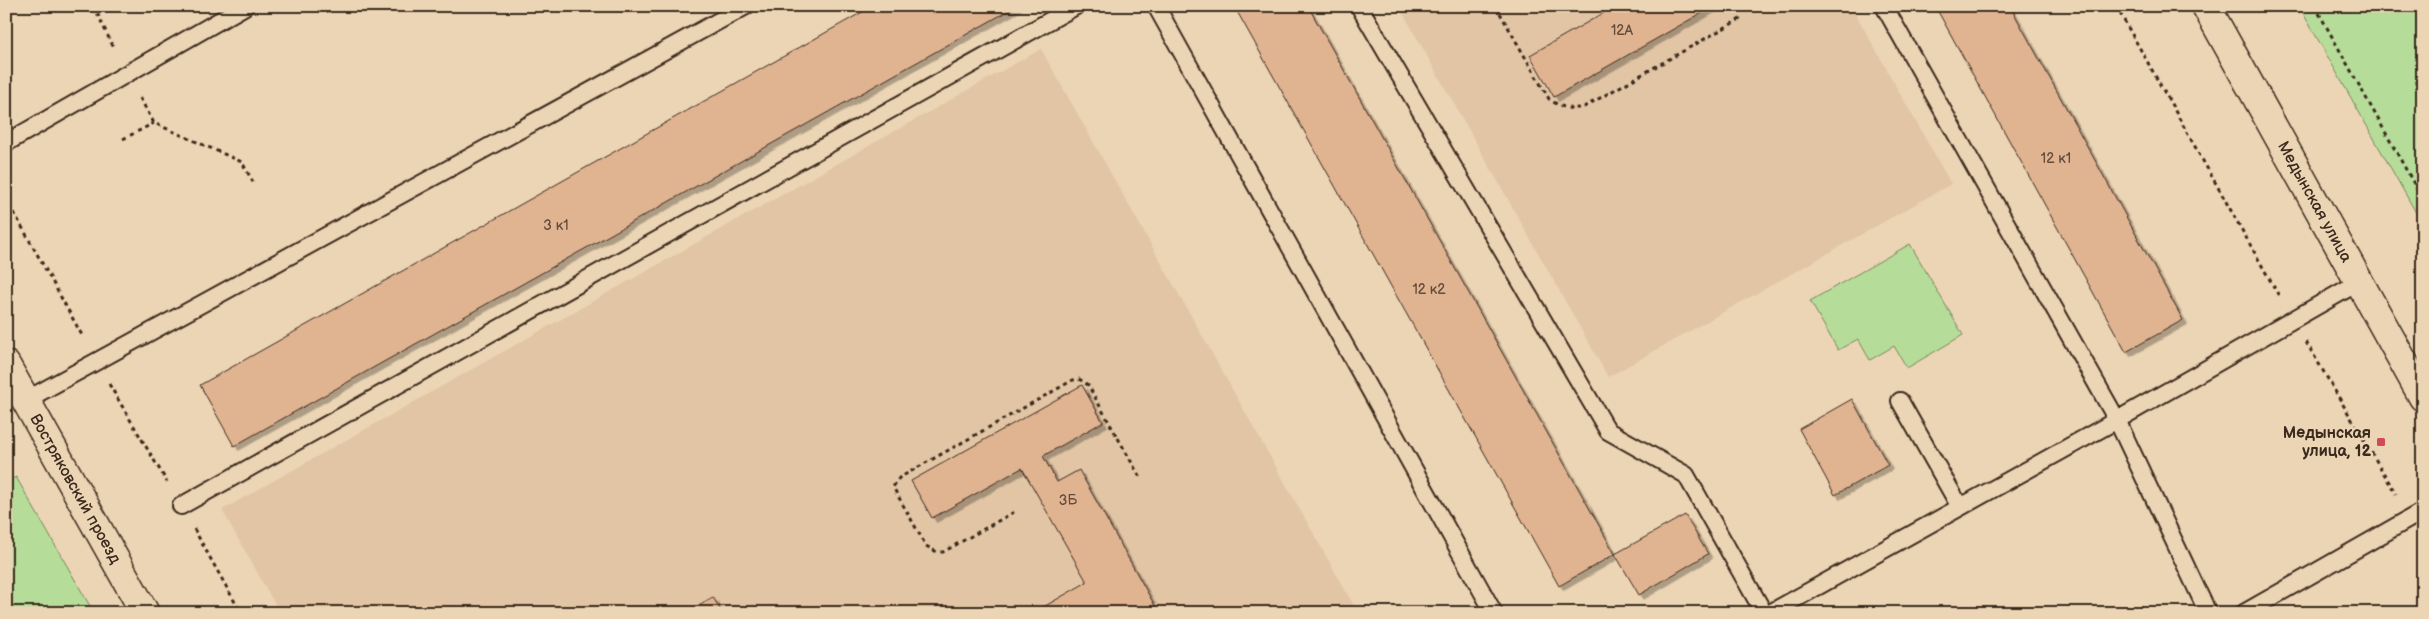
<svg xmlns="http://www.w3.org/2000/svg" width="2429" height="619" viewBox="0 0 2429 619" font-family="'Balsamiq Sans',sans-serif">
<defs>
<filter id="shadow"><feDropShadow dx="4.5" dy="4.5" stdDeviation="0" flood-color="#0004"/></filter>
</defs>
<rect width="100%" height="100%" fill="#ecd5b4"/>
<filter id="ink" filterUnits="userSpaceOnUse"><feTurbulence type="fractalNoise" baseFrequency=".02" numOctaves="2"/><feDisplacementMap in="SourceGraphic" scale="10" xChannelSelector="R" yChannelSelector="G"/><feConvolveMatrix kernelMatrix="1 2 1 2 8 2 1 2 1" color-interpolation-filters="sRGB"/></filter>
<g filter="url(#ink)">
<g fill="#e1c5a4">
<polygon points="1399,6 1851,6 1951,184 1608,377"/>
<polygon points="1041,49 1358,613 280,613 222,510"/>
</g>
<g fill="#b5dd99" stroke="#78845c">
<polygon points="2299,6 2423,6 2423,225"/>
<polygon points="1910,244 1963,335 1907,368 1894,346 1870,360 1858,339 1838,350 1810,301"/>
<polygon points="16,477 94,613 6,613 6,482"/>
</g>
<g fill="#e0b391" stroke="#3b2a1e" filter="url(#shadow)">
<polygon points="873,6 1017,6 234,446 200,385"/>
<polygon points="1234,6 1308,6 1615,554 1559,586"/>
<polygon points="1616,6 1714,6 1554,97 1530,55"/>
<polygon points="1935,6 2010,6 2183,320 2126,352"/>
<polygon points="1082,385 1103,422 1043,456 1057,482 1079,470 1159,613 1033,613 1087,582 1022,468 932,518 911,481"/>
<polygon points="1852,399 1888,465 1835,495 1799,429"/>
<polygon points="1685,515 1708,554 1639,595 1615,554"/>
<polygon points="713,597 722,613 684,613"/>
</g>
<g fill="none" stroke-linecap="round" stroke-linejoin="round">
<g stroke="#3b2a1e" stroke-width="20">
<g id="lane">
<polyline points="1156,6 1494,613"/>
<polyline points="1359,6 1608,431 1686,475 1764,613"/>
<polyline points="1884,6 2117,420 2359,282"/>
<polyline points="6,143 245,6"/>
<polyline points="26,400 746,6"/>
<polyline points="1900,401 1960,507"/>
<polyline points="181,506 1076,6"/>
<polyline points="1770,613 2117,420 2208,613"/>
<polyline points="2244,613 2423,511"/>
</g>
</g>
<g stroke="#3b2a1e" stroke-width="31">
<g id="street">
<path id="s1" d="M2206,6L2423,397"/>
</g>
</g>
<g stroke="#3b2a1e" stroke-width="31">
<g id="secondary">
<path id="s2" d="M6,365L145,613"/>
</g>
</g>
<g stroke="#3b2a1e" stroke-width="3" stroke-dasharray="4 4" stroke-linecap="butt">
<polyline points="94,6 114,49"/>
<path d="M1496,6L1549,99C1562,108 1569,110 1584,107L1742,18"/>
<polyline points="2116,6 2279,296"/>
<polyline points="2315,6 2423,200"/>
<polyline points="140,98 154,123 242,162 254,184"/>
<polyline points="123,139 154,123"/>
<polyline points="2418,191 2423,170"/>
<polyline points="6,198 83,337"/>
<polyline points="2306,342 2396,494"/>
<polyline points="109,384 167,482"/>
<polyline points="1014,512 943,552 937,552 926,546 893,487 899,478 1073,380 1079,379 1088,385 1141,479"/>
<polyline points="194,529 241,613"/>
</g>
<use href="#lane" stroke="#ecd5b4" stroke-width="16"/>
<use href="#street" stroke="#ecd5b4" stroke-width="28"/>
<use href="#secondary" stroke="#ecd5b4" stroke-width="28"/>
</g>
</g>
<rect fill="#d1495b" stroke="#ecd5b4" stroke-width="2" x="2376" y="437" width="10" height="10" rx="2.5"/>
<g text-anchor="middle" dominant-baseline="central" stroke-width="5" stroke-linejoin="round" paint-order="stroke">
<g font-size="14" fill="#644c3b">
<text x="1622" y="30">12А</text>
<text x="2056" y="158">12 к1</text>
<text x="556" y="225">3 к1</text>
<text x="1429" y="289">12 к2</text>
<text x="1068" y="500">3Б</text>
</g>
<g font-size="16" fill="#3b2a1e" stroke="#ecd5b4">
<text stroke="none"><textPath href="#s1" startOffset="224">Медынская улица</textPath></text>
<text stroke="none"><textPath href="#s2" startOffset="142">Востряковский проезд</textPath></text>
</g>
<g font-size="16" font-weight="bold" fill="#3b2a1e" stroke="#ecd5b4" text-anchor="end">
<text x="2371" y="433">Медынская<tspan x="2371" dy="18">улица, 12</tspan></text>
</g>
</g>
<rect width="2429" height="619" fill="none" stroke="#ecd5b4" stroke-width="25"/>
<rect x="12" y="12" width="2404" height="594" fill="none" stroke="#3b2a1e" stroke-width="2" filter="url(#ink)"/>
</svg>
